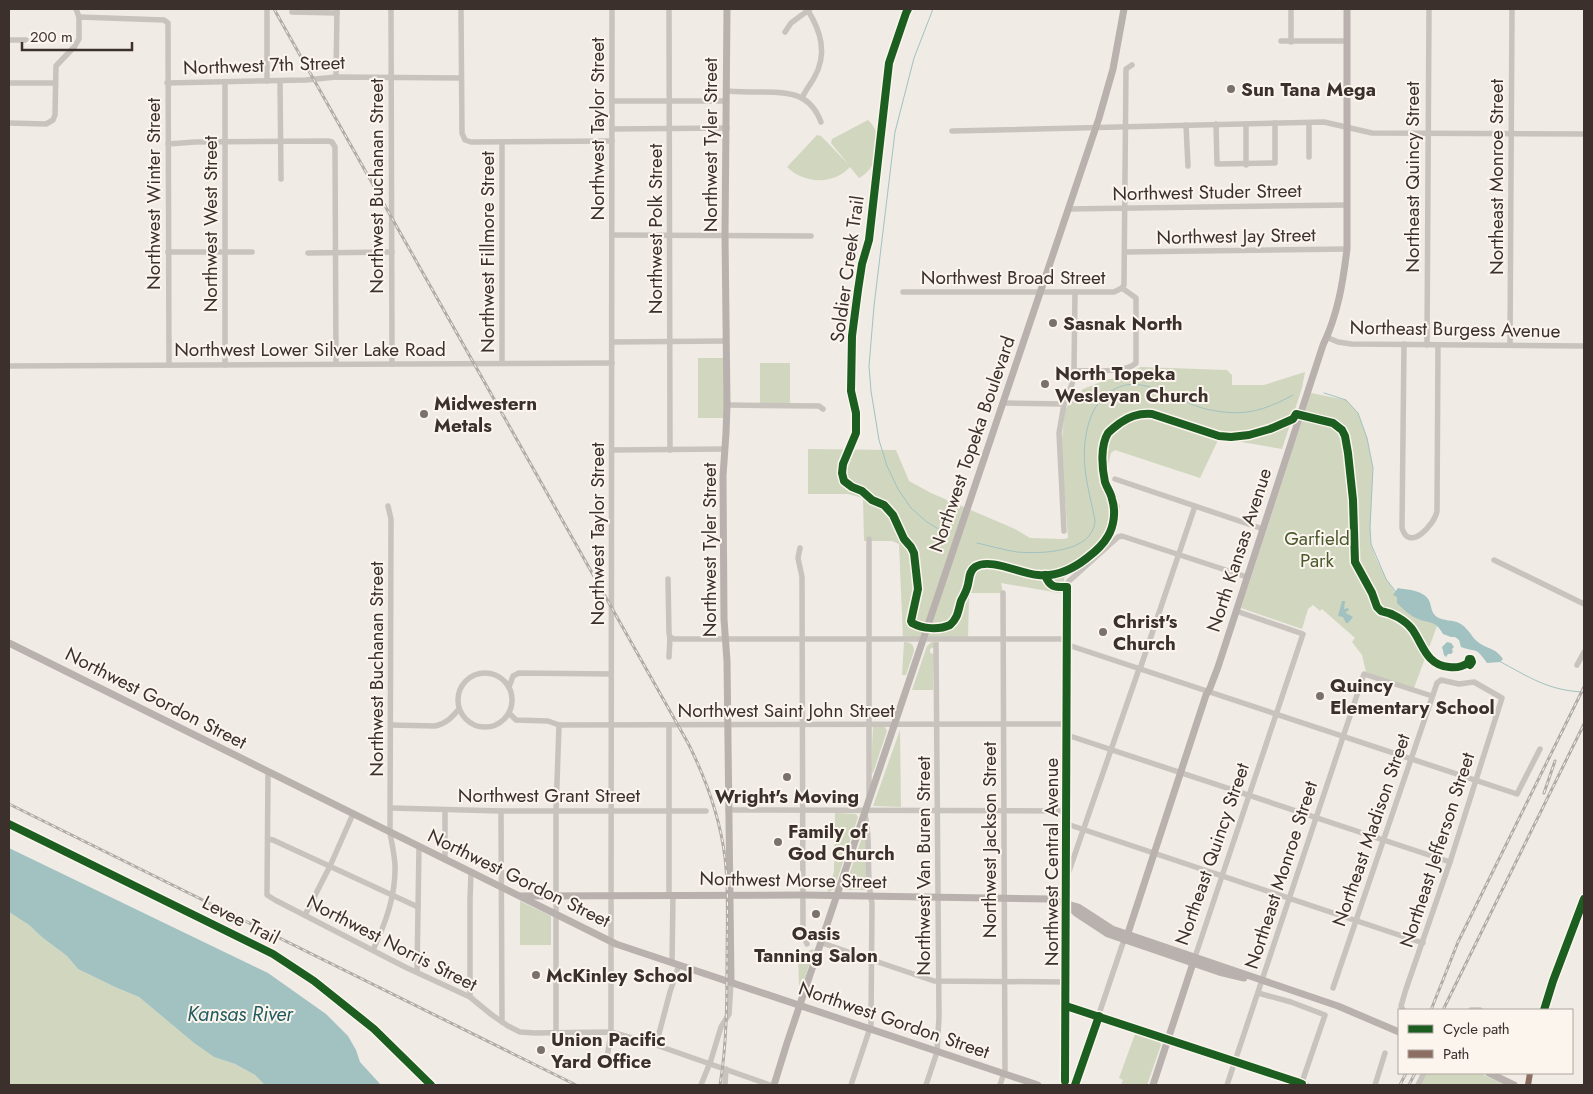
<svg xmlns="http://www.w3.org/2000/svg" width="1593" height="1094" viewBox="0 0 1593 1094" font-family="Jost,sans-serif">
<rect width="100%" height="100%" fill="#f0ebe5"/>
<g fill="#d1d6bf">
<path d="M868,120C885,135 879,168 859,178L850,167C834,185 804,184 787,167L817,135L821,136L849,165L831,143L832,139Z"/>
<rect x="698" y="358" width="27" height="60"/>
<rect x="760" y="363" width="30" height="40"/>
<polygon points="1140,367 1227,370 1232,375 1232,385 1264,385 1305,372 1302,388 1282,449 1219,438 1200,478 1115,450 1111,453 1107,469 1108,481 1120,506 1115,534 1064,578 1065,594 1001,583 1003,593 971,593 969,598 968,639 903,639 899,544 892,541 864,541 863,498 848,494 808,494 808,449 896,450 909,481 931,493 1015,529 1030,538 1064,539 1068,538 1061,449 1065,409 1083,389 1106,380 1129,375"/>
<polygon points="1311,393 1346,400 1358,413 1367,438 1373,468 1370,528 1371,544 1375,556 1386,579 1395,592 1434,620 1437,626 1414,688 1366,672 1362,655 1352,642 1355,638 1322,609 1320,611 1313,605 1308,609 1302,629 1241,608"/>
<polygon points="933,641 939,642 939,645 930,649 930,653 934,654 933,690 912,690 927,646"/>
<path d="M904,642C910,642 914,644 914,651L906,675H902Z"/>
<polygon points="873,726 885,727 887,731 873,773 871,772"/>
<polygon points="900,730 901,807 873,806"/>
<polygon points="835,813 856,814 858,817 834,889 827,893 834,872"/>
<polygon points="866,826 867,890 845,890 847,881"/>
<polygon points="520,901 551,916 551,945 520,945"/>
<polygon points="9,912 29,925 43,938 67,956 78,969 115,987 139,997 194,1043 214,1057 235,1064 255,1075 265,1085 9,1085"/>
<polygon points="813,949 814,950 802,987 799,986 798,951 806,952"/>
<polygon points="1135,1034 1160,1042 1161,1045 1147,1085 1121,1085 1123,1080 1119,1078"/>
<polygon points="1426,1073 1479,1073 1506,1085 1420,1085"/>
</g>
<g fill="#a1c2c1">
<path d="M1398,588C1407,590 1415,589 1424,595C1434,602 1428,610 1437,617C1443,621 1453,620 1459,623C1469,628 1471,637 1478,642C1488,650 1495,647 1503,659L1500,662L1487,663C1475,646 1478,653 1461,647L1459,640L1455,637H1451L1443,634C1435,619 1428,624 1416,618C1409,615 1402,608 1397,603V597L1393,595Z"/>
<polygon points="1342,601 1345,601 1344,609 1348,608 1349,610 1346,612 1346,613 1353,617 1348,623 1346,623 1343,617 1338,616"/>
<polygon points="1447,642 1451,643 1454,647 1452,649 1453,652 1451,654 1448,654 1446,657 1444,655 1442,647"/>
<polygon points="9,848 268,973 326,1014 348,1036 356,1050 360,1062 381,1085 265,1085 255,1075 235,1064 214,1057 194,1043 139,997 115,987 78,969 67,956 43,938 29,925 9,912"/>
</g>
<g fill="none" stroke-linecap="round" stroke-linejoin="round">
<g stroke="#a1c2c1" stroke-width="1">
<polyline points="933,9 914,58 895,132 874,306 869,366 871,391 879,440 887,466 898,489 911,508 927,522 940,530"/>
<polyline points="1324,393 1346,400 1358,413 1367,438 1373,468 1370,528 1371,544 1386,579 1396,592"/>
<path d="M977,543C990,546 1004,550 1017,552C1040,554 1093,553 1095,521C1095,518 1093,513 1093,510C1090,499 1088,488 1086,476C1081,445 1086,400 1119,387C1147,376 1180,403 1206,409C1241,417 1262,412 1293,395"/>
<path d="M1499,661C1529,677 1549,691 1584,692"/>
</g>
<g stroke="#c9c3be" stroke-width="5.5">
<polyline points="391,9 392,364"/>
<polyline points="461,9 462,133 465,140 471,142 612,141"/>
<polyline points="669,9 670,450"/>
<polyline points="292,12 337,13"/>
<polyline points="79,17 164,20 168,23 169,365"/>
<polyline points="785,32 791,23 810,9"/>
<polyline points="9,40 26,40"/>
<polyline points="1281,41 1347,41"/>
<polyline points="1291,42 1291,9"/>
<polyline points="336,77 337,9"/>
<polyline points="267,81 267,9"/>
<polyline points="280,81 281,179"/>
<polyline points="9,83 55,83"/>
<polyline points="167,83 306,80 336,77 461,78"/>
<path d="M727,91C739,92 751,92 763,92C789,92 810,93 821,122"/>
<path d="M802,98C805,91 810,85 814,78C828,54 821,31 807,9"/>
<polyline points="612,101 726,101"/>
<polyline points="9,123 46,124 53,120 55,115 56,66 75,46 79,39 79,17 76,9"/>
<polyline points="1309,123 1309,157"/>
<polyline points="1216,124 1217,164 1275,163 1275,123"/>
<polyline points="1246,124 1246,165"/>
<polyline points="1186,125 1188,166"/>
<polyline points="612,129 727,128"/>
<polyline points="952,131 1324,122 1372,133 1584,134"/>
<polyline points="168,144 195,142 328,141 332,142 335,147 336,364"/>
<polyline points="1068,209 1347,205"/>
<polyline points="612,235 811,236"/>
<polyline points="168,252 252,252"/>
<polyline points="1125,252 1347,249"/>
<polyline points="308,253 392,252"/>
<polyline points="1122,288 1124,285 1126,69 1132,65"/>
<polyline points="903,292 1114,292 1122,288"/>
<polyline points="1326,337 1338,342 1351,344 1584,346"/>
<polyline points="612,342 726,341"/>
<path d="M1404,344L1402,528C1409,553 1435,524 1437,511L1438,345"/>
<polyline points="1427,345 1429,9"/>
<polyline points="1510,345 1512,9"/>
<polyline points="502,363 502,142"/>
<polyline points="225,365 225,82"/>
<polyline points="9,366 612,363"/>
<path d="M1074,371C1089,370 1125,374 1136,363V298L1122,288"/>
<polyline points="1003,403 1064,404"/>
<polyline points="727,405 819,406 823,409"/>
<polyline points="612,450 725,449"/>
<polyline points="1115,479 1263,529"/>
<polyline points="1064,531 1059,433 1064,404 1072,384 1074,371 1075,292"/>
<polyline points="800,548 798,558 802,577 803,934 807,944"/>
<polyline points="1494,560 1584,604"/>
<path d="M668,579L669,633C671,639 669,649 669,657"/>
<polyline points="670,637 674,639 1063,639 1071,646 1517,794 1540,749"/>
<polyline points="1577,665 1584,652"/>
<polyline points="1140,669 1195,506"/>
<circle cx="485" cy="700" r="27"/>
<polyline points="509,687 513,676 519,673 611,674"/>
<polyline points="509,713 516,720 548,721 559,725 1068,724"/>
<path d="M391,725L435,726C446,724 452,717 459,709"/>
<polyline points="1067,735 1450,862"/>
<polyline points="268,772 267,893 267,895 275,900 405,967 470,997 492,1015 508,1026 520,1032 535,1033 611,1032 656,1045 770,1085"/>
<polyline points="869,796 869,539"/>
<polyline points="391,808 501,811 706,811"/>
<polyline points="728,810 1067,811"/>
<polyline points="501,811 502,1022"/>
<polyline points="1067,824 1423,943"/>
<polyline points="268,839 273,840 418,907"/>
<polyline points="445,860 445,810"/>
<polyline points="1068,874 1139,669"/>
<polyline points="669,895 669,725"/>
<polyline points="305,915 330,866 353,814"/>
<polyline points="822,943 934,981 1067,982"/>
<path d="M373,950C386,922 396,895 395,864C394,854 392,843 390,833L391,519L388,506"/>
<polyline points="1195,957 1303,634 1236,611"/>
<polyline points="672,962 673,895"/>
<polyline points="417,972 419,847"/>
<polyline points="1333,988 1437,683 1441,680 1459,684 1474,682 1502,698 1450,862 1406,989 1401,1006 1403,1010"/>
<polyline points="1258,993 1291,1002 1325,1015 1301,1085"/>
<polyline points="470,997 470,899 471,873"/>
<polyline points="1066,1006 1307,1085"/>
<polyline points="1471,1010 1480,1010"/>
<polyline points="556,1033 556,811 559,725"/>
<polyline points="656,1045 670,992 679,965"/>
<polyline points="607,1058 611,1032 611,972 612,9"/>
<polyline points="1065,1081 1068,582 1118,537 1122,536 1247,577"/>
<polyline points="701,1085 711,1060 721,1027 729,1014 731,982"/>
<polyline points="725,1085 726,1069"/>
<path d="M851,1085L871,1025L872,903C865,874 872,844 865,815"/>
<polyline points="926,1085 937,1052 939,1017 936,645"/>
<polyline points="1000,1085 1005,1070 1003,593"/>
<polyline points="1075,1085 1124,940"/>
<polyline points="1227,1085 1364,674 1432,696"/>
<polyline points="1375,1085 1385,1053"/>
<polyline points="1418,1085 1424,1073"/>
</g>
<g stroke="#b8b1ad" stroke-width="7">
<polyline points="727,9 725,235 727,405 726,433 723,476 724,619 727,661 731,982"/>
<polyline points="9,643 616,944 1038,1085"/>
<polyline points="521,896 802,895 1050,899 1078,907 1112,929 1338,1006 1399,1032"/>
<polyline points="1067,904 1076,913 1108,934 1219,972 1244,978"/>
<path d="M1124,940L1129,930L1206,695L1210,688L1218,667L1323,345C1338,314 1343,282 1347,249V9"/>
<polyline points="1489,1073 1514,1085"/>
<polyline points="774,1085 787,1043 1099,118 1113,69 1124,9"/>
<polyline points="1153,1085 1194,960"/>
</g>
<g stroke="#b1aca8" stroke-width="3">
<g id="rail">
<path d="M274,9L688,743C706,779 720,817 725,858C729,891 727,924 727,957C727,999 727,1043 720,1085"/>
<polyline points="1544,793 1555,761"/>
<polyline points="9,804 576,1085"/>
<polyline points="1431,1010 1458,942 1584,687"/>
<polyline points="1443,1010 1584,724"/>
<polyline points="1400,1085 1406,1073"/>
<polyline points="1409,1085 1415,1073"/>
</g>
</g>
<use href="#rail" stroke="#fbf5ee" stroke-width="1" stroke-dasharray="4" stroke-linecap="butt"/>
<polyline stroke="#8d6e63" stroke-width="6" stroke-dasharray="12 6" stroke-linecap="butt" points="1528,1085 1530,1073"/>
<g stroke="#fbf5ee" stroke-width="11">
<g id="cycleway">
<path d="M908,9L906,13L889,63L869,240L862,264L858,290L852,336L851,391L856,413V433L843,464L842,473L844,481L852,487L862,491L872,500L884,505L893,515L904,539L911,547L914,553L918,589L911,621L912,623C923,629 939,630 950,625C958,618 958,611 961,601C963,597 966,592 967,588C970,580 968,572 975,567C990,557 1021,574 1038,575C1056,577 1073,569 1087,558C1095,552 1103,545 1108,536C1114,526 1116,511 1112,499C1111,493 1107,488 1105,482C1102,468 1100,446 1108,433C1111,430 1116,426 1120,423C1130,416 1139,413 1152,414L1219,436L1231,437L1249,435L1270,429L1293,419L1296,414L1333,423L1342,430L1345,436L1348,453L1353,500L1355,562L1372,593L1377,607L1381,611C1392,613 1405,620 1412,629C1423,644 1426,665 1449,667C1456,668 1462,667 1468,663L1470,665L1472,662L1471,659H1469L1468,663"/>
<path d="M1045,575C1050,588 1055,587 1067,587L1065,1081"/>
<polyline points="9,824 273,954 314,981 374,1029 431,1085"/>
<polyline points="1066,1006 1297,1082 1302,1084 1301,1085"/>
<polyline points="1544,1010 1553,981 1584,899"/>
<polyline points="1075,1085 1099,1016"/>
</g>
</g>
<use href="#cycleway" stroke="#1b5e20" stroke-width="8"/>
</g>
<g fill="#7a716c" stroke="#fbf5ee" stroke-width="2">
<circle cx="1231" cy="89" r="5"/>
<circle cx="1053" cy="323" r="5"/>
<circle cx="1045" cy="384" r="5"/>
<circle cx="424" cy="414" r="5"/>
<circle cx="1103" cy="632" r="5"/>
<circle cx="1320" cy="696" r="5"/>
<circle cx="787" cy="777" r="5"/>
<circle cx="778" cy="842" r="5"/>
<circle cx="816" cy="914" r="5"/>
<circle cx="536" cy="975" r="5"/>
<circle cx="541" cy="1050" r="5"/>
</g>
<g text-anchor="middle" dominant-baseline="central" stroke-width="4" stroke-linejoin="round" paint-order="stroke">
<g font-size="19" fill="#3b302b" stroke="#fbf5ee">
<text transform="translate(264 65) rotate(-2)">Northwest 7th Street</text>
<text transform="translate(597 129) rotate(-90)">Northwest Taylor Street</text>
<text transform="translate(710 145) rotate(-90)">Northwest Tyler Street</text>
<text transform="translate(1412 177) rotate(-90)">Northeast Quincy Street</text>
<text transform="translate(1496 177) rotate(-90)">Northeast Monroe Street</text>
<text transform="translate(376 186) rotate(-90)">Northwest Buchanan Street</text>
<text transform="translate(1207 192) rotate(-1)">Northwest Studer Street</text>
<text transform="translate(153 194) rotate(-90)">Northwest Winter Street</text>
<text transform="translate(210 224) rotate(-90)">Northwest West Street</text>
<text transform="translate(655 229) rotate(-90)">Northwest Polk Street</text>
<text transform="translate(1236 236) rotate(-1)">Northwest Jay Street</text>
<text transform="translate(487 252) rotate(-90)">Northwest Fillmore Street</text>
<text transform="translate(847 269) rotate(-82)">Soldier Creek Trail</text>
<text x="1013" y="277">Northwest Broad Street</text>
<text transform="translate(1455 329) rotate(1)">Northeast Burgess Avenue</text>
<text x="310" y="349">Northwest Lower Silver Lake Road</text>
<text transform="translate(972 444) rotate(-71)">Northwest Topeka Boulevard</text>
<text transform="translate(597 534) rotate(-90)">Northwest Taylor Street</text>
<text transform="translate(709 550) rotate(-90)">Northwest Tyler Street</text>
<text transform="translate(1239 550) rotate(-72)">North Kansas Avenue</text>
<text transform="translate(376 669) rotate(-90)">Northwest Buchanan Street</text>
<text transform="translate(156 698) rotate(27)">Northwest Gordon Street</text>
<text x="786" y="710">Northwest Saint John Street</text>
<text x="549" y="795">Northwest Grant Street</text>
<text transform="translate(1371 830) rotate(-71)">Northeast Madison Street</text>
<text transform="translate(989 840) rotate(-90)">Northwest Jackson Street</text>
<text transform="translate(1437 850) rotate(-72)">Northeast Jefferson Street</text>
<text transform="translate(1212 854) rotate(-71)">Northeast Quincy Street</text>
<text transform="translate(1051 862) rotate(-90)">Northwest Central Avenue</text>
<text transform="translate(923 866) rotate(-90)">Northwest Van Buren Street</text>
<text transform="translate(1281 875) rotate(-72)">Northeast Monroe Street</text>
<text transform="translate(519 878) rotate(26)">Northwest Gordon Street</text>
<text transform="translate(793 880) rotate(1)">Northwest Morse Street</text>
<text transform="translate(241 920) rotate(27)">Levee Trail</text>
<text transform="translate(392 943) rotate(27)">Northwest Norris Street</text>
<text transform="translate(894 1020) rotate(19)">Northwest Gordon Street</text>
</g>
<g font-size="19" font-weight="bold" fill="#3b302b" stroke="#fbf5ee" text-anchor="start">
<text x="1241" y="89">Sun Tana Mega</text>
<text x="1063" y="323">Sasnak North</text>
<text x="1055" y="373">North Topeka<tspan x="1055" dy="22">Wesleyan Church</tspan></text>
<text x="434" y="403">Midwestern<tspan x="434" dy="22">Metals</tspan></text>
<text x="1113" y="621">Christ's<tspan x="1113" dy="22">Church</tspan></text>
<text x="1330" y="685">Quincy<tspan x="1330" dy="22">Elementary School</tspan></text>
<text x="787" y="796" text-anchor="middle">Wright's Moving</text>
<text x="788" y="831">Family of<tspan x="788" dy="22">God Church</tspan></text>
<text x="816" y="933" text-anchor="middle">Oasis<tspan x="816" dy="22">Tanning Salon</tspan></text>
<text x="546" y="975">McKinley School</text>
<text x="551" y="1039">Union Pacific<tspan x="551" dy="22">Yard Office</tspan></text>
</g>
<g font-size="19" fill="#4a5a2e" stroke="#fbf5ee">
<text x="1317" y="538">Garfield<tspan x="1317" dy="22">Park</tspan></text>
</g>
<g font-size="20" font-style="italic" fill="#1f5a5e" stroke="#fbf5ee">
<text x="240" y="1014">Kansas River</text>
</g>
</g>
<rect width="1593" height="1094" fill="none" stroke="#3b302b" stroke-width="20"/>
<rect x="1398" y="1009" width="175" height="65" fill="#fbf5ee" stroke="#aea6a0"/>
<rect x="1408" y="1025" width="25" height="8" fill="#1b5e20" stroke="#aea6a0"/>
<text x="1443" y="1034" font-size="15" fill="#3b302b">Cycle path</text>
<rect x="1408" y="1050" width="25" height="8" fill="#8d6e63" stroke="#aea6a0"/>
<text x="1443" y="1059" font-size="15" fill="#3b302b">Path</text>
<path d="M22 42v8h110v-8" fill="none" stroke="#3b302b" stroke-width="2.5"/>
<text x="30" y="42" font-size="15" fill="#3b302b" stroke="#fbf5ee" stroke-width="4" paint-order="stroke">200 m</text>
</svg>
